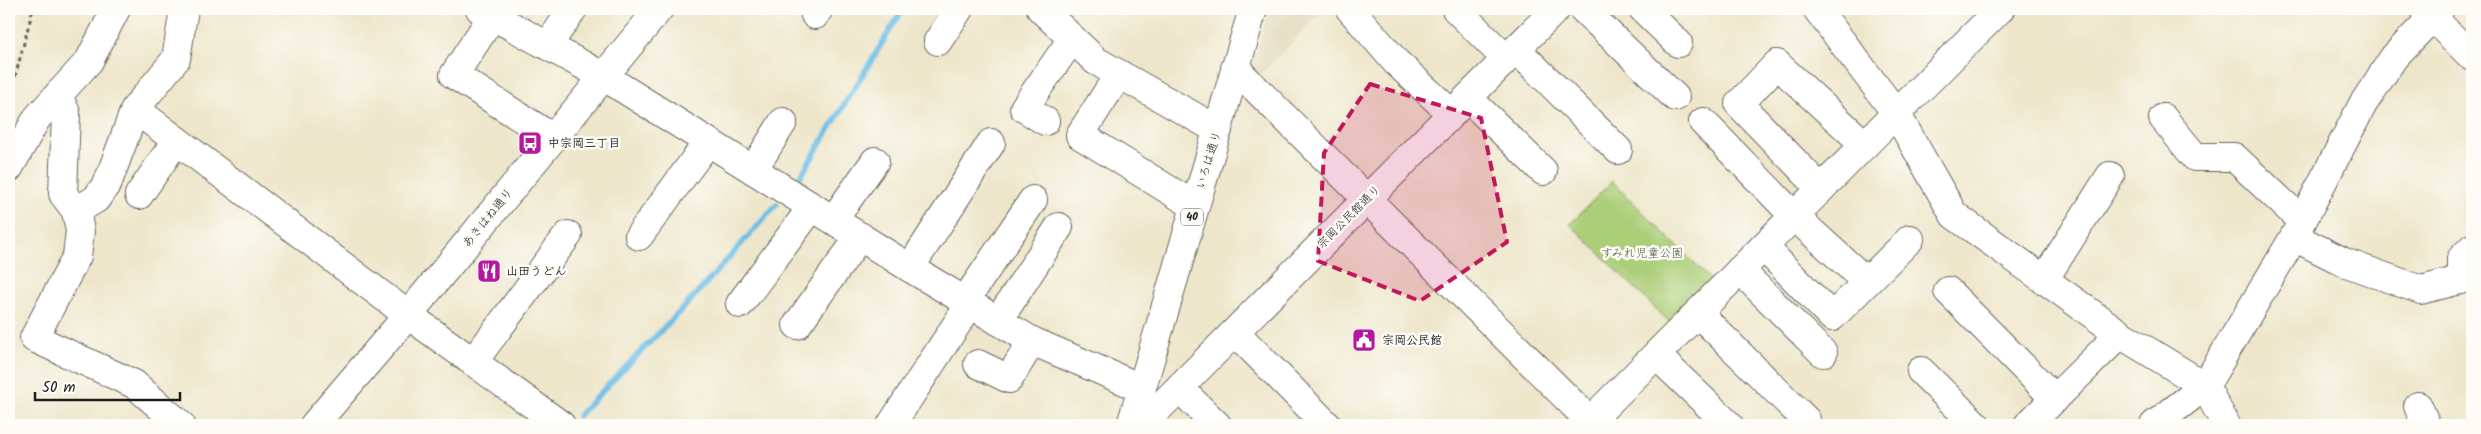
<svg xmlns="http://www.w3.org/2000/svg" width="2481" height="434" viewBox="0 0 2481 434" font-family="Kalam,'Klee One',sans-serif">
<rect width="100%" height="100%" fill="#fdfcf7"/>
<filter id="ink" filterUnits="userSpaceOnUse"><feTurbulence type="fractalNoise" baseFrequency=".02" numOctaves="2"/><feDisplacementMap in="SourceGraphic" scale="10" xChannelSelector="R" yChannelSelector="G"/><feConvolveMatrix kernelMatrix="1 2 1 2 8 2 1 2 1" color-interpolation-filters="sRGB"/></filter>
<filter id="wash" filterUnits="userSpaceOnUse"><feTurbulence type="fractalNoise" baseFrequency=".0096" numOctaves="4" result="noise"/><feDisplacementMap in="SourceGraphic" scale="20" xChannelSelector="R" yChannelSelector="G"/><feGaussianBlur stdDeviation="1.12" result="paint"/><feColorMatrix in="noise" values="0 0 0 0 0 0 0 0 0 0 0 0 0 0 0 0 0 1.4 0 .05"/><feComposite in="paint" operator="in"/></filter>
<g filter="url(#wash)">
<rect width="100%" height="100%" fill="#eee6ca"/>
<polygon fill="#e0d7b7" points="1269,9 1326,9 1259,76 1251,68"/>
<polygon fill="#abce78" stroke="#64754a" points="1612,181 1713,282 1670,323 1570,224"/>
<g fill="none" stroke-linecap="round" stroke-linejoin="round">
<g stroke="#6abde6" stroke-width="5.5">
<polyline points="794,187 903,9"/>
<polyline points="578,416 692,299 777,204"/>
</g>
</g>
</g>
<g filter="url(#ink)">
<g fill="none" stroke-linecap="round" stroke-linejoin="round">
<g stroke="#666359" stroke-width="30">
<g id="minor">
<polyline points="480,9 603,76 910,268 1032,341 1141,388"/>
<polyline points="1041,9 1096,61 1218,130"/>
<polyline points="1350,9 1396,62 1452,114"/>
<polyline points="1456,9 1506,59"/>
<polyline points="1583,9 1675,97"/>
<polyline points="1643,9 1678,43"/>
<polyline points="1817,9 1896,113 1954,215 2120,334 2205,386 2226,425"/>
<polyline points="2424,9 2472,57"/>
<polyline points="493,15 454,75 553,138"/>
<polyline points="815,15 819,9"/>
<polyline points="938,41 959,9"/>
<polyline points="548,45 573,9"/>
<polyline points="1517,50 1618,150"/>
<polyline points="1235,68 1594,425"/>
<polyline points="1119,74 1080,135 1195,206"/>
<polyline points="58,95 66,113 63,194 76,211 80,231 77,256 34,338 134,384 181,425"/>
<polyline points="1468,98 1543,171"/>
<polyline points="135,109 176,59 184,9"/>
<polyline points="2163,118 2195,157 2234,157 2302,221"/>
<polyline points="1045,121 1024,108 1072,39"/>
<polyline points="1703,122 1794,216 1867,282"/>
<polyline points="9,168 37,118 89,61 116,9"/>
<polyline points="753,170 783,122"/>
<polyline points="1821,189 1739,104 1777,64 1865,145"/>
<polyline points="139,195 176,141"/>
<polyline points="76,211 96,199 108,182 135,109 408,315 561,425"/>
<polyline points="834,219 875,161"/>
<polyline points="639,236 707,143"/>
<polyline points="2294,237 2344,262 2421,290 2472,277"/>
<polyline points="1764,247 1832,317 1910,239"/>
<polyline points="910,268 991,143"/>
<polyline points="1740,270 1823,353"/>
<polyline points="2044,280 2110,176"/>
<polyline points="2461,280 2461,259 2472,248"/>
<polyline points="1948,291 2055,399"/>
<polyline points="965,301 1033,200"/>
<polyline points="740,304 812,207"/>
<polyline points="1698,313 1806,420"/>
<polyline points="998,321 1059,227"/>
<polyline points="797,325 860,236"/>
<polyline points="1235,332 1327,425"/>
<polyline points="1656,355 1729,425"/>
<polyline points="473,362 568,235"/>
<polyline points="978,364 1009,379 1032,341"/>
<polyline points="1921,371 1976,425"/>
<polyline points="1179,388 1217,425"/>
<polyline points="2418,406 2426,425"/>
<polyline points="314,425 408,315 659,9"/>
<polyline points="891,425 970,304"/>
<polyline points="1142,425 1556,9"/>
<polyline points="1586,425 2000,9"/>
<polyline points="2028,425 2120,334"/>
<polyline points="2154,425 2205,386 2294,237 2363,104 2394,57 2440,9"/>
</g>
</g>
<g stroke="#666359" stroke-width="30">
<polyline id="major" points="1131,425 1253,9"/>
</g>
<polyline stroke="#666359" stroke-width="3" stroke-dasharray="4 4" stroke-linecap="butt" points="9,100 33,9"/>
<use href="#minor" stroke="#fff" stroke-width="28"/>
<use href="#major" stroke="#fff" stroke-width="28"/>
</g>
</g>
<path fill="#c2185b" fill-opacity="0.2" stroke="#c2185b" stroke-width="4" stroke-dasharray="10 6" stroke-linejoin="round" d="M1370,84L1481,118L1507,242L1420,301L1318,261L1324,153Z"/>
<defs>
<g id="bus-square" transform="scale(1.25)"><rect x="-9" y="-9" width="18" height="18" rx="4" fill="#b5179e" stroke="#fdfcf7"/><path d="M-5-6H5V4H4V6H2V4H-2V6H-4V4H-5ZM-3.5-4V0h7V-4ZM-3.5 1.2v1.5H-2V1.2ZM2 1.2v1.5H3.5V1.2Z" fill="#fff"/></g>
<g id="restaurant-square" transform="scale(1.25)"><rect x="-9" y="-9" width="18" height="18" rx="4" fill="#b5179e" stroke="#fdfcf7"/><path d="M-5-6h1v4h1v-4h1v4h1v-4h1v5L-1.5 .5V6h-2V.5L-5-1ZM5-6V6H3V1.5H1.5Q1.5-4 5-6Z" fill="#fff"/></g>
<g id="civic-square" transform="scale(1.25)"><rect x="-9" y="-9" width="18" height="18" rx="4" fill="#b5179e" stroke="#fdfcf7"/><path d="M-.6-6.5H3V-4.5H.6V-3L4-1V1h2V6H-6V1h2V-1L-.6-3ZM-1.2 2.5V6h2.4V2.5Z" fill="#fff"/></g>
</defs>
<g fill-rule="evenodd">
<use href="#bus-square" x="530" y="143"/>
<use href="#restaurant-square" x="489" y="271"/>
<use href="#civic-square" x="1364" y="340"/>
</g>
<g text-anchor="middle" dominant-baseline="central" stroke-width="5" stroke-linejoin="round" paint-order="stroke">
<rect fill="#fdfcf7" stroke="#605f5e" stroke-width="1" x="1181" y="208.5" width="22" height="17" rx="4"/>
<g font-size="11" font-weight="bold" fill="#1c1c1c">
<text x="1192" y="217">40</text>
</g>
<g font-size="12" font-weight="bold" fill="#1c1c1c" stroke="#fdfcf7" text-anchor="start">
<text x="548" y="143">中宗岡三丁目</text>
<text x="506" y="271">山田うどん</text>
<text x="1382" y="340">宗岡公民館</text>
</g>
<g font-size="12" fill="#1c1c1c" stroke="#fdfcf7">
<text transform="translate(1209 160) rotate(-73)">いろは通り</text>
<text transform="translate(1349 217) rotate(-45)">宗岡公民館通り</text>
<text transform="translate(488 218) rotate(-51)">あきはね通り</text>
</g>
<g font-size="12" fill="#4e5a3c" stroke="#fdfcf7">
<text x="1642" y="253">すみれ児童公園</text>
</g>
</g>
<rect width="2481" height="434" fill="none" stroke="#fdfcf7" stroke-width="30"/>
<path d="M35 392v8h145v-8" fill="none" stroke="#1c1c1c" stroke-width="2.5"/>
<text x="42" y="392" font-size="15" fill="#1c1c1c" stroke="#fdfcf7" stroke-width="4" paint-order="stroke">50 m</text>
</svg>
